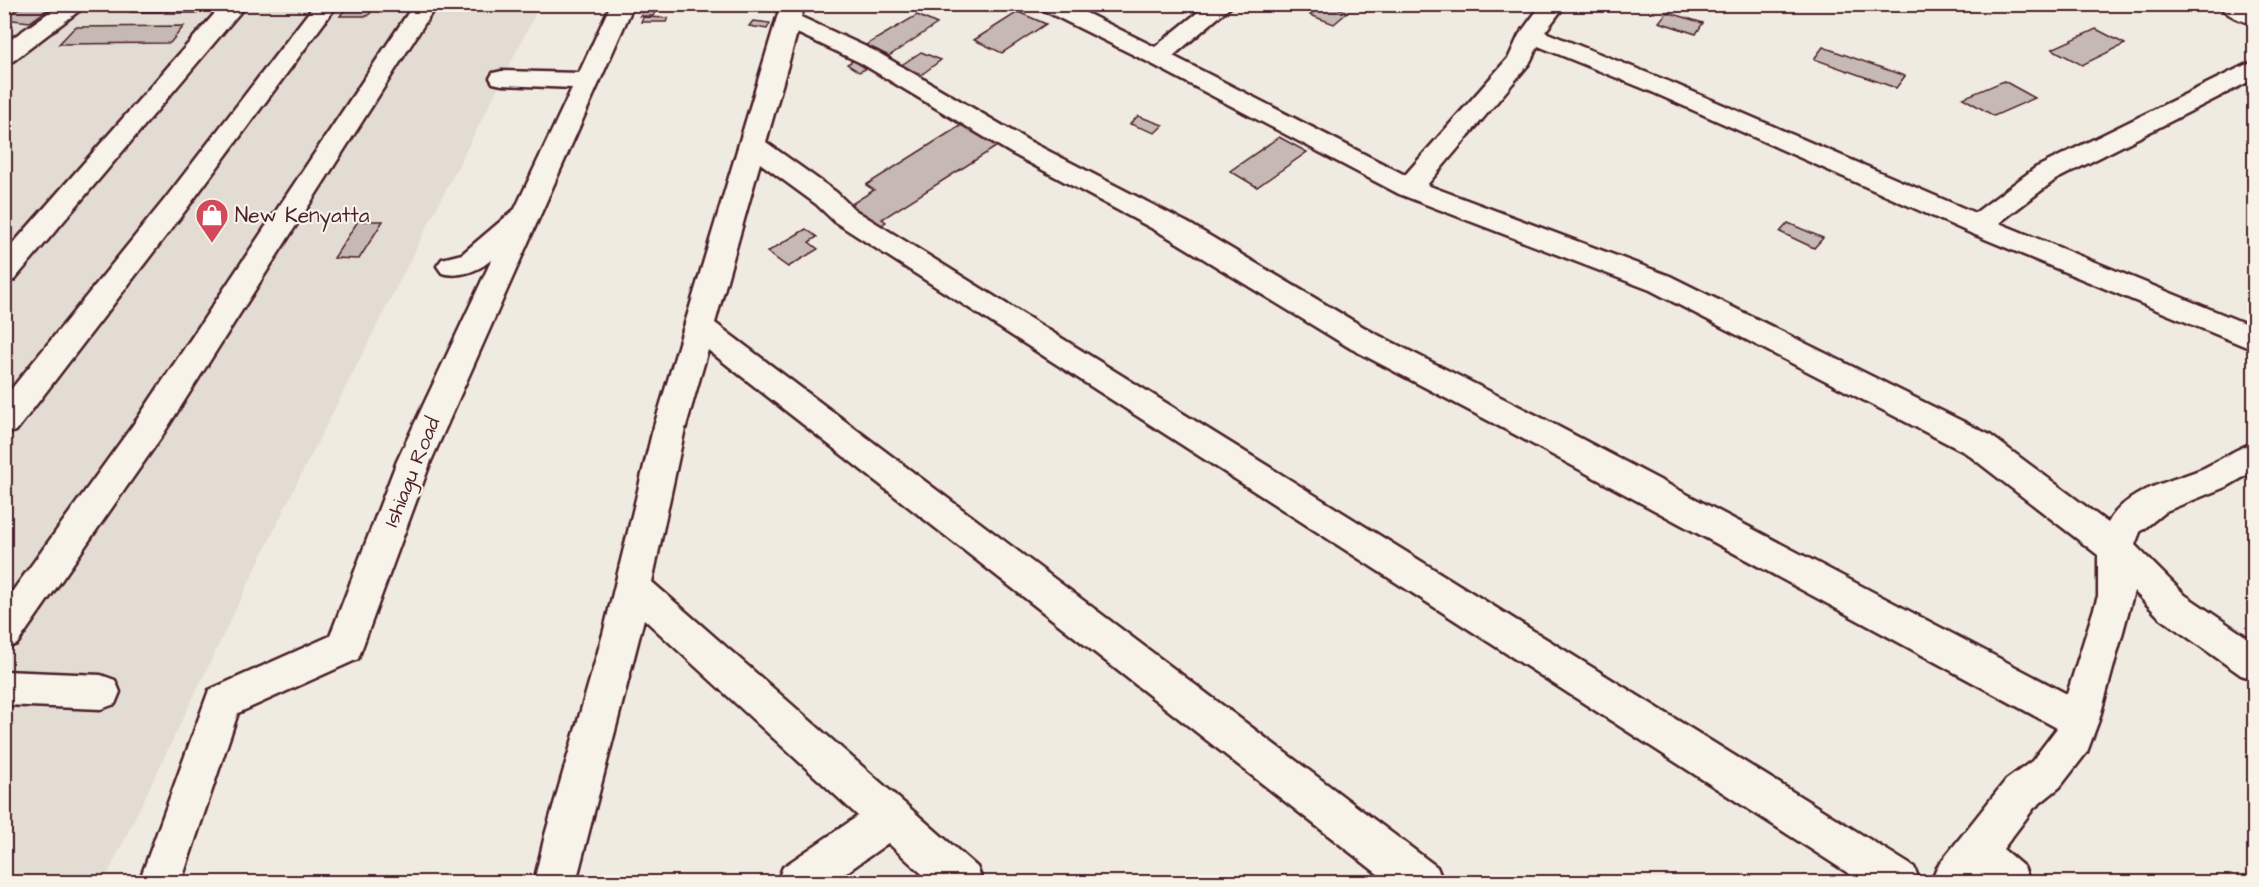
<svg xmlns="http://www.w3.org/2000/svg" width="2259" height="887" viewBox="0 0 2259 887" font-family="'Architects Daughter',sans-serif">
<rect width="100%" height="100%" fill="#f0ebe0"/>
<filter id="ink" filterUnits="userSpaceOnUse"><feTurbulence type="fractalNoise" baseFrequency=".0167" numOctaves="2"/><feDisplacementMap in="SourceGraphic" scale="12" xChannelSelector="R" yChannelSelector="G"/><feConvolveMatrix kernelMatrix="1 2 1 2 8 2 1 2 1" color-interpolation-filters="sRGB"/></filter>
<g filter="url(#ink)">
<polygon fill="#e3dcd2" points="5,5 540,5 297,483 104,882 5,882"/>
<g fill="#c6b8b3" stroke="#4a1f2b" stroke-width="1.5">
<polygon points="4,4 20,4 4,16"/>
<polygon points="24,4 48,4 54,5 30,22 4,19"/>
<polygon points="136,4 168,4 162,12 130,12"/>
<polygon points="173,4 204,4 197,13 165,13"/>
<polygon points="349,4 377,4 368,16 340,16"/>
<polygon points="1323,4 1327,4 1348,12 1334,24 1310,15"/>
<polygon points="645,7 658,7 653,16 640,16"/>
<polygon points="1018,12 1046,24 1002,53 974,40"/>
<polygon points="1667,12 1703,23 1696,34 1659,22"/>
<polygon points="917,15 937,24 889,56 866,45"/>
<polygon points="643,17 668,18 666,22 641,22"/>
<polygon points="753,21 770,23 767,29 749,26"/>
<polygon points="184,26 170,43 59,44 75,27"/>
<polygon points="2096,29 2125,44 2082,65 2052,49"/>
<polygon points="1823,47 1905,76 1896,88 1814,59"/>
<polygon points="921,52 941,60 921,75 900,66"/>
<polygon points="858,58 870,67 859,72 847,64"/>
<polygon points="2004,81 2035,98 1994,116 1963,98"/>
<polygon points="1138,116 1163,125 1155,133 1130,124"/>
<polygon points="963,124 999,145 882,219 886,222 874,230 858,219 865,215 850,205 874,190 866,185"/>
<polygon points="1279,137 1307,152 1257,187 1230,171"/>
<polygon points="358,221 383,221 359,259 334,258"/>
<polygon points="1788,223 1823,238 1814,248 1780,232"/>
<polygon points="806,229 817,237 809,242 818,249 788,267 767,252"/>
</g>
<g fill="none" stroke-linecap="round" stroke-linejoin="round">
<g stroke="#4a1f2b" stroke-width="5">
<g id="minor">
<polygon points="61,4 88,4 13,61 4,63 4,44"/>
<polygon points="223,4 247,4 14,280 4,283 4,254"/>
<polygon points="315,4 338,4 185,211 16,431 4,434 4,398 165,199"/>
<polygon points="414,4 437,4 162,436 17,644 4,649 4,603 138,418"/>
<path d="M611,4H634L431,461L358,659L238,713L181,882H139L209,690L330,636L397,461L492,259C479,271 459,278 442,273L437,266L442,259L462,254L515,209L572,88L502,85L493,83L490,78L493,73L502,71L579,73Z"/>
<path d="M781,4H805L801,17L877,52L1029,141L1188,223L1372,332L1536,415L2067,694L2098,596V555L1966,453L1650,290L1399,194L1148,62L1041,9L1038,4H1068L1155,47L1208,4H1234L1173,56L1405,175L1509,57L1519,35L1542,4H1566L1545,32L1670,82L1975,213L2035,168L2245,65L2254,63V79L2055,180L1999,223L2254,327V350L1968,232L1652,92L1538,46L1529,64L1427,185L1670,276L1990,435L2108,523C2126,489 2171,482 2204,468C2221,460 2236,448 2254,443V471L2228,486L2166,511L2140,532L2135,545L2185,595L2254,642V679L2241,675L2159,617L2134,591L2099,720L2087,752L2060,787L2034,808L2003,849L2024,867L2030,882H1931L1937,867L2006,780L2032,761L2057,728L1512,433L1350,348L1168,237L1011,153L859,62L797,33L766,142L836,192L855,210L1914,867L1920,882H1862L835,222L816,204L760,163L715,323L1437,867L1443,882H1388L708,350L684,433L652,582L977,867L983,882H931L888,843L833,882H777L783,867L858,816L644,619L576,882H534L545,835L603,634L652,433Z"/>
<path d="M2218,4H2248L2254,8V24C2243,22 2225,15 2218,4Z"/>
<polygon points="4,671 101,675 115,680 120,692 115,704 101,709 4,705"/>
</g>
</g>
<use href="#minor" fill="#f7f3e8" fill-rule="evenodd"/>
</g>
</g>
<defs>
<g id="shop-pin" transform="scale(1.725)"><path d="M0 17L-7.5 6A9.5 9.5 0 1 1 7.5 6Z" fill="#d1495b" stroke="#f7f3e8"/><path d="M-5-2.5h2.3a2.7 3.5 0 0 1 5.4 0H5L5.5 6h-11ZM-1.5-2.5h3a1.5 2.3 0 0 0-3 0Z" fill="#fff"/></g>
</defs>
<g fill-rule="evenodd">
<use href="#shop-pin" x="212" y="215"/>
</g>
<g text-anchor="middle" dominant-baseline="central" stroke-width="4.5" stroke-linejoin="round" paint-order="stroke">
<g font-size="21" fill="#4a1f2b" stroke="#f7f3e8" text-anchor="start">
<text x="235" y="215">New Kenyatta</text>
</g>
<g font-size="21" fill="#4a1f2b" stroke="#f7f3e8">
<text transform="translate(412 472) rotate(-68)">Ishiagu Road</text>
</g>
</g>
<rect width="2259" height="887" fill="none" stroke="#f7f3e8" stroke-width="24"/>
<rect x="12" y="12" width="2235" height="863" fill="none" stroke="#4a1f2b" stroke-width="2" filter="url(#ink)"/>
</svg>
